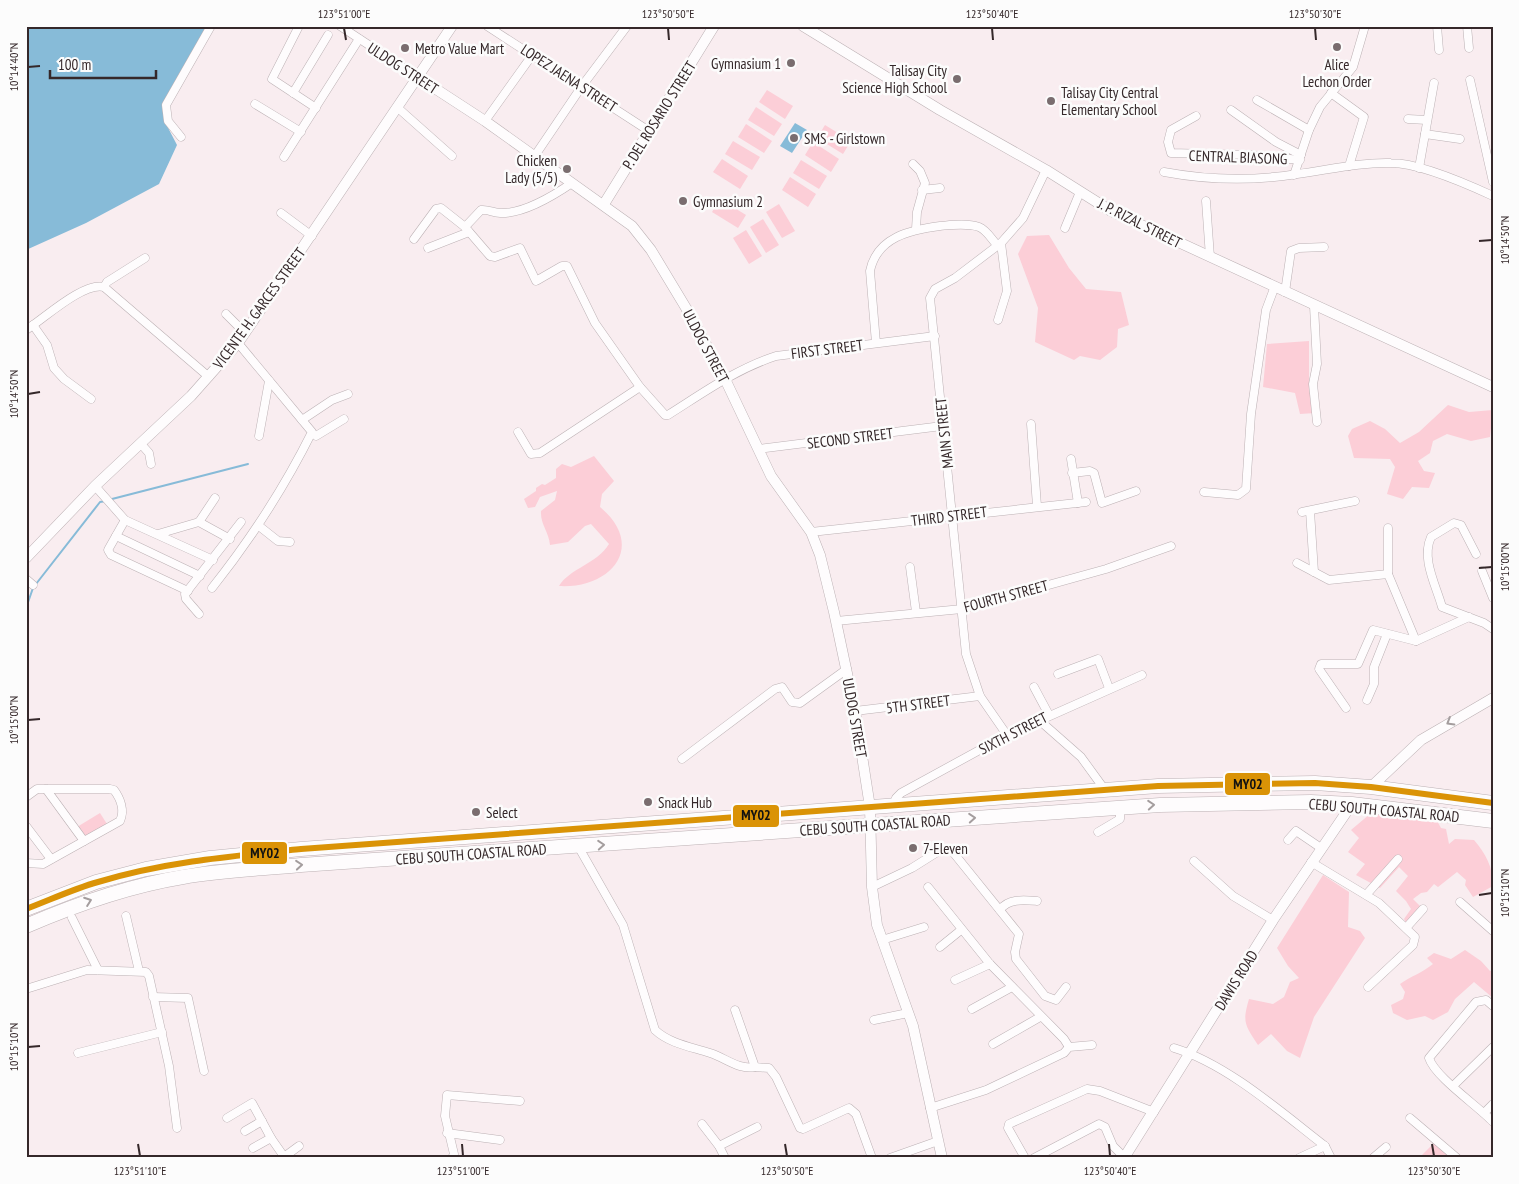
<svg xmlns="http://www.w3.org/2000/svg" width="1519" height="1184" viewBox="0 0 1519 1184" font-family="'PT Sans Narrow',sans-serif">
<rect width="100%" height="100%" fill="#f9edf0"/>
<g fill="#fcced7">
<polygon points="767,90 793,106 785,119 759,102"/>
<polygon points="756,107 782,124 774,136 748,120"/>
<polygon points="746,124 772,141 764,153 738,137"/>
<polygon points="825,125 851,141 843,154 817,138"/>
<polygon points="733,141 760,157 752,170 725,154"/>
<polygon points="813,142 839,159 831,172 805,155"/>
<polygon points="722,159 748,176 740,189 713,172"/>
<polygon points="801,160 827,176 819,189 793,173"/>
<polygon points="790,177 816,194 808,207 782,190"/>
<polygon points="720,199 746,215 738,228 712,212"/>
<polygon points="779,204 795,231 782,238 766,212"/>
<polygon points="763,219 779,245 766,253 750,227"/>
<polygon points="746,230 762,256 749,264 733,238"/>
<polygon points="1049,235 1069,268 1086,289 1121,292 1129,325 1118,329 1117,347 1100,360 1080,356 1074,360 1035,342 1038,308 1018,254 1027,236"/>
<polygon points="1309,341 1309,383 1315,413 1300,414 1295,393 1263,387 1267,344"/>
<polygon points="1448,405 1469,412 1493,410 1490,437 1471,441 1447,434 1433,441 1430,453 1418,461 1424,471 1435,473 1429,488 1412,487 1403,499 1387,494 1395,467 1390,459 1354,458 1348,436 1352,429 1370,421 1385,429 1400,443 1419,432"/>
<path d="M594,456L614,481L602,494L600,507C647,546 611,589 559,586C570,568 597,564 609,544L591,524L585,526L568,542L550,545C549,532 540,524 541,511L555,500L557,491L540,497L535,507L528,508L524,499L536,491V488L542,484L545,485L556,478V469L562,464L571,467Z"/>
<polygon points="100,813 107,824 84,839 77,827"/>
<path d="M1370,814L1436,819L1441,828L1446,829L1449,844L1455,839L1474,840C1486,854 1493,867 1493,886L1473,897L1465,885L1466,880L1457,872L1438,887L1434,884L1427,892L1421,893L1413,899L1423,909L1406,923L1404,919L1411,909L1406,901L1396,891L1408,876L1399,867L1380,888L1356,875L1365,864L1348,852L1359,838L1351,830Z"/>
<path d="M1323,875L1349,892L1348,927L1360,931L1365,938L1314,1017L1300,1058L1287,1051L1271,1034L1258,1045C1245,1025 1242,1023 1249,999L1273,1004L1284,997L1290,982L1299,978L1288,966L1277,948Z"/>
<path d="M1465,950L1481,961L1490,971L1493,970V998L1474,982L1455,999L1448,1012L1433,1020L1425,1016L1407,1020L1393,1013L1391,1005L1403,999L1405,992L1400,984C1411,976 1422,973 1433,964L1427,958L1434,953L1451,959Z"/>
<polygon points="1435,1142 1454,1158 1419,1158"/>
</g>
<g fill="#87bbd8">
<polygon points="26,26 208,26 179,78 164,120 177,145 159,184 86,223 26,250"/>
<polygon points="795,123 807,130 792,153 780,146"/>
</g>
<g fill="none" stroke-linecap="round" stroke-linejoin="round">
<g stroke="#87bbd8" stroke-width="2">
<polyline points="112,499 248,464"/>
<polyline points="36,584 100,502 106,501"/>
<polyline points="26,608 33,588"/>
</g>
<g stroke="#bcb1b4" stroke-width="9">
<g id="minor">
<polyline points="299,26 272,79 316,108"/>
<polyline points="340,26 419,78"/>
<polyline points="487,26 649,131"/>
<polyline points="1437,26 1439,50"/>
<polyline points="1467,26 1469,48"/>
<polyline points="1470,80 1493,182"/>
<polyline points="293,93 328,35"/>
<polyline points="1331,93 1364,117 1349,166"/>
<polyline points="1257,100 1309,130"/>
<polyline points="255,104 301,132"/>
<polyline points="398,108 452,156"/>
<polyline points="1231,110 1276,142 1301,155"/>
<polyline points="1196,116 1171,130 1168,142 1171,153 1251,155 1300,160"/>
<polyline points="1408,119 1427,120"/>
<polyline points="485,121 533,54"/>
<polyline points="1425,134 1460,139"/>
<polyline points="181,137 168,121 166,105 211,26"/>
<polyline points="284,157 359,39"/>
<polyline points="534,157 582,86 627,26"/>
<polyline points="913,164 920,171 925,183 917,212 916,229"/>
<polyline points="1419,168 1434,83"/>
<path d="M1164,172C1207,180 1254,181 1297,174C1328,170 1360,162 1391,163C1419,163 1467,184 1493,196"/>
<polyline points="1294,175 1309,130 1320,107 1353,67 1365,26"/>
<polyline points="922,190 940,188"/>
<polyline points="1206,201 1210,257"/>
<polyline points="281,213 312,236"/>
<path d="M465,227L481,210C488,209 493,213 500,213C524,214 553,196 572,183"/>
<polyline points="1065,228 1080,192"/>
<path d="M414,239L436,209L441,208L465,227L490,256L495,257L520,248L536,281L562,266H567L595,323L640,387L665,415H668C703,393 736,369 776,356L935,336"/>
<polyline points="428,248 469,232"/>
<polyline points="104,287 107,282 145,258"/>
<polyline points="1285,292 1291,251 1299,248 1324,247"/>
<polyline points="1314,306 1317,364 1313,384 1317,422"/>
<polyline points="226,314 245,333"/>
<polyline points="998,320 1007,291 1001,243"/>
<path d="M33,325C49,314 85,282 104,287L209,377"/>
<polyline points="26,330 33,325 47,345 54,368 64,379 91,399"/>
<path d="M876,343L870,271C877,237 910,230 940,226C952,225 967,223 979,227C987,230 992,240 998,246"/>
<polyline points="302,420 332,400 348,394"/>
<polyline points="1031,424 1037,506"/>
<polyline points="518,432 531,454 540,453 640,387"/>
<polyline points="259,436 269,381"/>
<polyline points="316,436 344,419"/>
<polyline points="141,444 149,453 151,464"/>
<polyline points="758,449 942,426"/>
<polyline points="1071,459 1078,503"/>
<polyline points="1072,473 1090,471 1094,473 1102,503 1136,491"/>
<polyline points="95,486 125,520 213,560"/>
<polyline points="1204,492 1238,495 1246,489 1251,414 1266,310 1275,286"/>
<polyline points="1310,511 1314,572"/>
<polyline points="1302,512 1355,501"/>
<polyline points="125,520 108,550 111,555 188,591"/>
<polyline points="199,522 230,539"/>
<polyline points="259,526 278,541 290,542"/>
<polyline points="1388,528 1388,574 1416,641"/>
<polyline points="811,532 1086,502"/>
<polyline points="158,534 199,522 215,498"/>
<polyline points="116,536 200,576"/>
<path d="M1476,554L1461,525L1454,523L1431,537C1421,559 1436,585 1442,607L1484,623L1493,629"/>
<polyline points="1297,563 1329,580 1388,574"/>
<polyline points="910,567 916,612"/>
<polyline points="1482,571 1493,598"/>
<polyline points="26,579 33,585"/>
<path d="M212,588C251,539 284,488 312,432L238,343"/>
<polyline points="199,614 186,599 185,594 241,522"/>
<polyline points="836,621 962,609 1106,569 1171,546"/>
<polyline points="1058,674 1098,659 1109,688"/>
<polyline points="1034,687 1049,715"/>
<polyline points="1367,700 1374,684 1374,667 1387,634"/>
<polyline points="1346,708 1319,669 1321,664 1358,664 1373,630 1416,641 1469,617"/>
<polyline points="855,711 980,696"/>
<polyline points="1039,720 1081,757 1105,790"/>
<polyline points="1007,735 980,696 966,654 930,298 935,289 955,278 1001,243 1023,218 1046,170"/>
<polyline points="682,759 775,689 782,687 792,702 800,703 847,669"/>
<polyline points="46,789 84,841"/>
<path d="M26,797L37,789H110L114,790C120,798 125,810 120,821L43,864L26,863"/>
<polyline points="893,806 896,798 901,793 1007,735 1142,675"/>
<polyline points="26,826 51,859"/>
<polyline points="1098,832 1120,819 1120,808"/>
<polyline points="1288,840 1296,831 1321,848"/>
<path d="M578,846L623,925L655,1030C670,1044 692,1047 710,1053C726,1058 738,1070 755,1067"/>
<polyline points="1194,861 1233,896 1273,920"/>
<polyline points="1311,862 1379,903 1415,937 1413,945 1368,987"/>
<polyline points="872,887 912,868 939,851 946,849 952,851 1019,934 1015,952 1016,959 1045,996 1056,1000 1066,987"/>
<polyline points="928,887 990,964 1064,1039 1069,1047"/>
<polyline points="1366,895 1398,859"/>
<polyline points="1460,902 1493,931"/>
<path d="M1000,910C1008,898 1025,900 1037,901"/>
<polyline points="126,916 139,971"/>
<polyline points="72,918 98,970"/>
<polyline points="1406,928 1423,909"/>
<polyline points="882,940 924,927"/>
<polyline points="940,947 961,930"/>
<polyline points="955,980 990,964"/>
<polyline points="26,989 87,970 146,972 149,976 169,1066 177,1128"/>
<polyline points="153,997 188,998 204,1071"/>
<path d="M1493,1006L1486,1000L1476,1002L1429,1058C1435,1077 1478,1106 1493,1122"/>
<polyline points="972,1009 1012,987"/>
<polyline points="735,1010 755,1067 769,1068 776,1077 800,1128 803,1129 849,1108 856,1114 872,1158"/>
<polyline points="874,1020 908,1013"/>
<polyline points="993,1044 1040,1017"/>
<path d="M1174,1048C1227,1064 1281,1112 1325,1146L1331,1158"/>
<polyline points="78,1053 162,1032"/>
<polyline points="1453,1086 1493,1047"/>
<polyline points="930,1108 986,1090 1064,1053 1069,1047 1092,1045"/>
<polyline points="1484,1113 1493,1104"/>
<polyline points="227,1118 252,1103 271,1138 285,1158"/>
<polyline points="1410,1118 1457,1158"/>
<polyline points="702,1124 719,1146 725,1158"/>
<polyline points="245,1131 262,1121"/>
<polyline points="447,1133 500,1140"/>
<polyline points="719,1146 757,1127"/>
<polyline points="253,1148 271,1138"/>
<polyline points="284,1157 299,1146"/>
<polyline points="452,1158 454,1154 445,1116 447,1095 520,1101"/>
<polyline points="890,1158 938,1141"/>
<polyline points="1025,1158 1008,1128 1009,1124 1087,1089 1100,1091 1154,1112"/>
<polyline points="1034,1158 1099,1124 1105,1127 1113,1146 1124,1157"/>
<polyline points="1299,1158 1325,1146"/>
<polyline points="1373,1158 1386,1147"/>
</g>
</g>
<g stroke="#bcb1b4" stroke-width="11">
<g id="tertiary">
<polyline points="803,26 940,110 1046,170 1111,211 1493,387"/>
<polyline points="419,78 485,121 632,226 651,250 686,308 725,379 771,476 811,532 820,555 834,612 855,711 870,807 872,887 877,925 913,1026 942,1158"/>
<polyline points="604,204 714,26"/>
<polyline points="26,558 95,486 191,396 238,343 452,26"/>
<polyline points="1371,787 1421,740 1493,698"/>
<polyline points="1124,1158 1273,920 1352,804"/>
</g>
</g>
<g stroke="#bcb1b4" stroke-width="15">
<g id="trunk">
<polyline points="26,909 96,882 146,869 210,858 301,849 1158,786 1315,783 1371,787 1493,803"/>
<path d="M26,926C77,904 128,886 183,877C221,870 261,869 301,865L1160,805L1311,802L1352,804L1493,821"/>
</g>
</g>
<use href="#minor" stroke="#fefcfd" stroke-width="8"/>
<use href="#tertiary" stroke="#fefcfd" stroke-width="10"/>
<use href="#trunk" stroke="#fefcfd" stroke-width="14"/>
<g stroke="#fcfcfc" stroke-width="10">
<path id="bus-1" d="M26,909C50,900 73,889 98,882C164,862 232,856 301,849L1158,786L1315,783L1371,787L1493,803"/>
</g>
<use href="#bus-1" stroke="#da9306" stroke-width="6"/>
</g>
<defs><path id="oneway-chevron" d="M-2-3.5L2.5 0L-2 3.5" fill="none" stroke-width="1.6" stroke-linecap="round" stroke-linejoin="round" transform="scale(1.25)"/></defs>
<g stroke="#a49d9e">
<use href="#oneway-chevron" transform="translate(1450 722) rotate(149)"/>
<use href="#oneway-chevron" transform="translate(1151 805) rotate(-4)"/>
<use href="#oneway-chevron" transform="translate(972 818) rotate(-4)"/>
<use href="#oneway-chevron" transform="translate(601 845) rotate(-4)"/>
<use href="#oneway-chevron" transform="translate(299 865) rotate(-5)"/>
<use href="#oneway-chevron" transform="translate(88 901) rotate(-20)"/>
</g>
<path fill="none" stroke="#35282a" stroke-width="2" d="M344,28L346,40M668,28L669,40M992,28L993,40M1315,28L1316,40M28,67L40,66M1479,241L1492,240M28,394L40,392M1479,568L1492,567M28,720L40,719M1479,895L1492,893M28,1047L40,1046M138,1144L140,1156M462,1144L463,1156M785,1144L787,1156M1109,1144L1110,1156M1432,1144L1434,1156"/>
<g fill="#7a6d6f" stroke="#fcfcfc" stroke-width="2">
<circle cx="1337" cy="47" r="5"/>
<circle cx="405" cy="48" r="5"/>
<circle cx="791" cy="63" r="5"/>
<circle cx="957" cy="79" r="5"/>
<circle cx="1051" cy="101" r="5"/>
<circle cx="794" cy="138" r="5"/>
<circle cx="567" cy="169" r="5"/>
<circle cx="683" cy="201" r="5"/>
<circle cx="648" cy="802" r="5"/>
<circle cx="476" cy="812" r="5"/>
<circle cx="913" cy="848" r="5"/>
</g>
<g text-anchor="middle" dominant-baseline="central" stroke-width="5" stroke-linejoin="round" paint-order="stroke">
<g font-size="15" fill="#35282a" stroke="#fcfcfc" text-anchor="start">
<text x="415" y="48">Metro Value Mart</text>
<text x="781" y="63" text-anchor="end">Gymnasium 1</text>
<text x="1337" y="64" text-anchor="middle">Alice<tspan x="1337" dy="17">Lechon Order</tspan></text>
<text x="947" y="70" text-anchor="end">Talisay City<tspan x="947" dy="17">Science High School</tspan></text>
<text x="1061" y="92">Talisay City Central<tspan x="1061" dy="17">Elementary School</tspan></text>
<text x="804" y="138">SMS - Girlstown</text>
<text x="557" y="160" text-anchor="end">Chicken<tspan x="557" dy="17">Lady (5/5)</tspan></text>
<text x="693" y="201">Gymnasium 2</text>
<text x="658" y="802">Snack Hub</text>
<text x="486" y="812">Select</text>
<text x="923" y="848">7-Eleven</text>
</g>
<g font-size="15" fill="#35282a" stroke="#fcfcfc">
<text transform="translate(403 68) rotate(33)">ULDOG STREET</text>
<text transform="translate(569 78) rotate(33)">LOPEZ JAENA STREET</text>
<text transform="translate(659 115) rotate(-58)">P. DEL ROSARIO STREET</text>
<text transform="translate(1238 157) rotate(2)">CENTRAL BIASONG</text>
<text transform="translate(1140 223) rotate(27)">J. P. RIZAL STREET</text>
<text transform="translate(259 308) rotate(-54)">VICENTE H. GARCES STREET</text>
<text transform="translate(706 346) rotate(62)">ULDOG STREET</text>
<text transform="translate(827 349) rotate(-7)">FIRST STREET</text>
<text transform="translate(944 433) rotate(-96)">MAIN STREET</text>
<text transform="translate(850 438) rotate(-7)">SECOND STREET</text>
<text transform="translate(949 516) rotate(-7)">THIRD STREET</text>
<text transform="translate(1006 596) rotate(-15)">FOURTH STREET</text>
<text transform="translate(918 704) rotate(-7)">5TH STREET</text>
<text transform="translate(855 718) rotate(80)">ULDOG STREET</text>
<text transform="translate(1013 733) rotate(-27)">SIXTH STREET</text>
<text transform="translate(1384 810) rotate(5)">CEBU SOUTH COASTAL ROAD</text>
<text transform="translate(875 825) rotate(-4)">CEBU SOUTH COASTAL ROAD</text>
<text transform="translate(471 854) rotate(-4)">CEBU SOUTH COASTAL ROAD</text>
<text transform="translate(1236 980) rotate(-58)">DAWIS ROAD</text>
</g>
</g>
<g stroke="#fcfcfc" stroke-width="2">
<rect x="1224" y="772" width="47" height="24" rx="5" fill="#da9306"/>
<rect x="732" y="804" width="48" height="24" rx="5" fill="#da9306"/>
<rect x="241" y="841" width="47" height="24" rx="5" fill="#da9306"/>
</g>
<g font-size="14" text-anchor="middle" font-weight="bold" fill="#111">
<text x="1248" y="789">MY02</text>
<text x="756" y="820">MY02</text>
<text x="265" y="858">MY02</text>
</g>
<rect width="1519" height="1184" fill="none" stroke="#fcfcfc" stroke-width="55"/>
<path d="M50 70v8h106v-8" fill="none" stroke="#35282a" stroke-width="2.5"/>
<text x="58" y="70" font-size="15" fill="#35282a" stroke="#fcfcfc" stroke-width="4" paint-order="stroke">100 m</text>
<rect x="28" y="28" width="1464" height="1128" fill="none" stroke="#35282a" stroke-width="2"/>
<g font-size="12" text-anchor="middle" fill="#35282a">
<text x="344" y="18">123°51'00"E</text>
<text x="668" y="18">123°50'50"E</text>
<text x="992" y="18">123°50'40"E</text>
<text x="1315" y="18">123°50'30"E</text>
<text transform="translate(14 67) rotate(-90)" y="4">10°14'40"N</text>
<text transform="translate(1505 240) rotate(-90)" y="4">10°14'50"N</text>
<text transform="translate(14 394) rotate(-90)" y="4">10°14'50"N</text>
<text transform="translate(1505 567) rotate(-90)" y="4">10°15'00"N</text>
<text transform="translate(14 720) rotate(-90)" y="4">10°15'00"N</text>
<text transform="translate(1505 893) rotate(-90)" y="4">10°15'10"N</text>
<text transform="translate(14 1047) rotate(-90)" y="4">10°15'10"N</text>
<text x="140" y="1175">123°51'10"E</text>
<text x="463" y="1175">123°51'00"E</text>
<text x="787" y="1175">123°50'50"E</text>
<text x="1110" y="1175">123°50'40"E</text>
<text x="1434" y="1175">123°50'30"E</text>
</g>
</svg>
